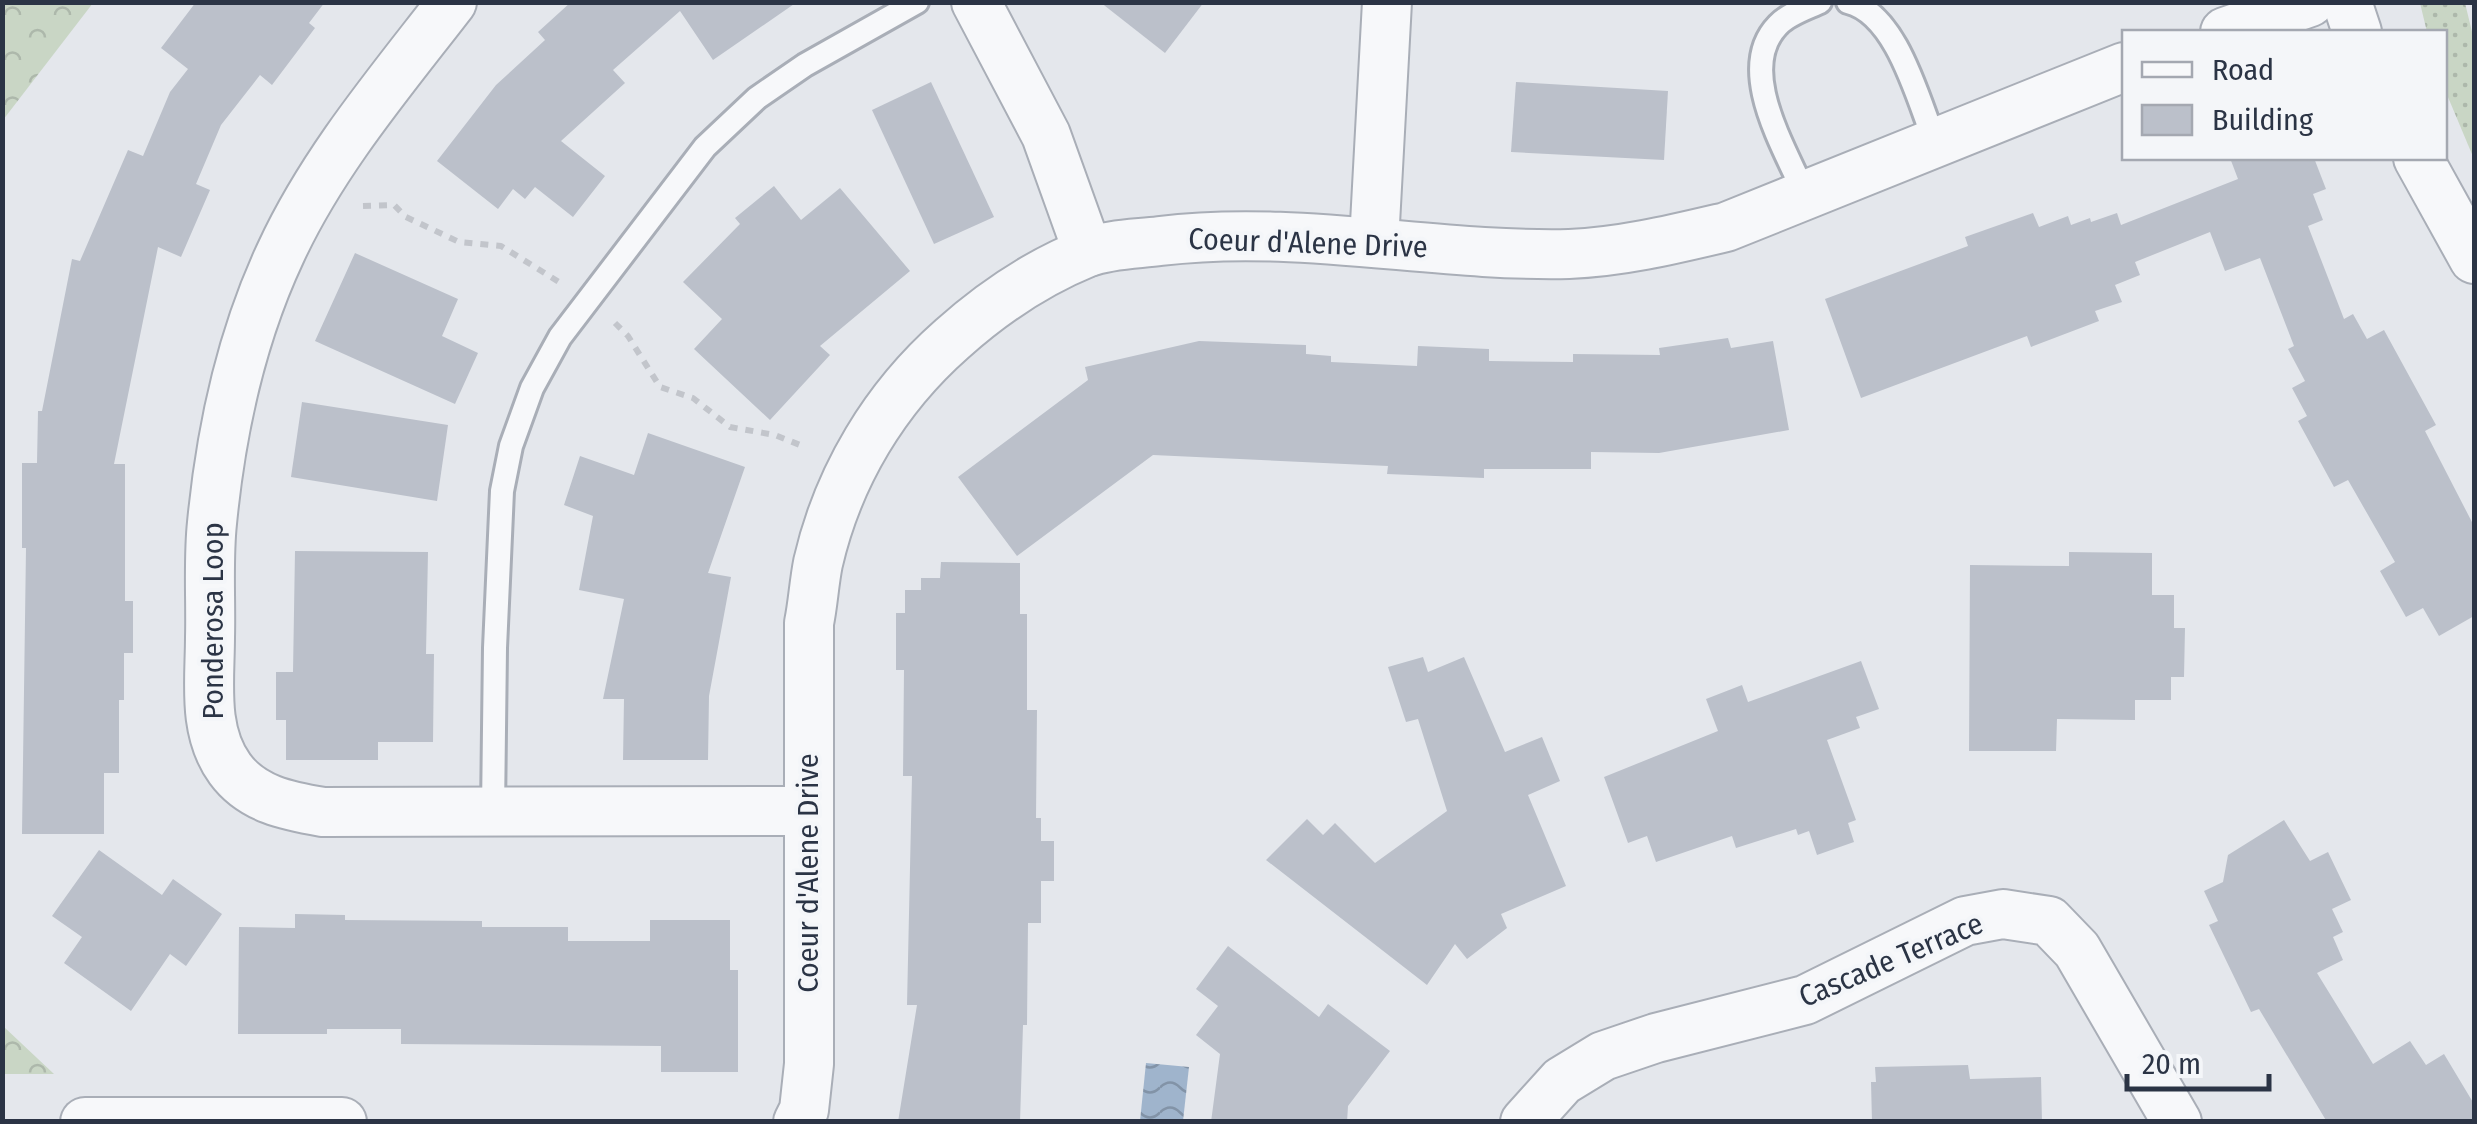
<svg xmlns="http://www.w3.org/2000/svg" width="2477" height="1124" viewBox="0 0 2477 1124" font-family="'Fira Sans Condensed',sans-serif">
<defs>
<pattern id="grass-dots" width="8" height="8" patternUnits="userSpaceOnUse" patternTransform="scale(2.5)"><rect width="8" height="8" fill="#c9d6c5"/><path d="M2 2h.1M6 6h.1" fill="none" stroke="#adb8ab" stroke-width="1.8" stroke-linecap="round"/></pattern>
<pattern id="forest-crowns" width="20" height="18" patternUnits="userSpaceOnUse" patternTransform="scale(2.5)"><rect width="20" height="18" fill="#c9d6c5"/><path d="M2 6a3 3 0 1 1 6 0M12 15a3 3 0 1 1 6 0" fill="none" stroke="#adb8ab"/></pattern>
<pattern id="water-waves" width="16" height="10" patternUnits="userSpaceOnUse" patternTransform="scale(2.5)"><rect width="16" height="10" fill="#9fb4cc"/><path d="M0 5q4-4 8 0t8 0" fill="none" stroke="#8293a7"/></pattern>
</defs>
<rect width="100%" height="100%" fill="#e4e7ec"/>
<polygon fill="url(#grass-dots)" points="2420,3 2465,3 2474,40 2474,159 2445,90 2444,32 2427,32"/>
<g fill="url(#forest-crowns)">
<polygon points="3,2 93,3 3,120 2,3"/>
<polygon points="2,1026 3,1026 54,1074 3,1074"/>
</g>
<polygon fill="url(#water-waves)" points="1146,1063 1189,1067 1183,1121 1140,1121"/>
<g fill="#bbc0ca">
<polygon points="196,2 325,2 309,23 315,28 272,85 260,75 221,125 196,184 210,190 181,257 158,247 114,464 125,464 125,601 133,601 133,653 124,653 124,700 119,700 119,773 104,773 104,834 22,834 26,548 22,548 22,463 37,463 38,411 42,411 72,259 80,261 128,150 143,156 170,92 188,69 161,48"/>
<polygon points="571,2 797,2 713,60 680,11 613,70 625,83 561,141 605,176 573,217 535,187 525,199 513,189 498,209 437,161 496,85 545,40 538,32"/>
<polygon points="1100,2 1204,2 1165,53"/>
<polygon points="931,82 994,217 934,244 872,110"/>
<polygon points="1516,82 1668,91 1664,160 1511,152"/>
<polygon points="2230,158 2314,158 2326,189 2313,194 2323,220 2308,226 2344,319 2353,314 2367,339 2384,330 2436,425 2425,431 2474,526 2474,616 2439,636 2423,608 2406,617 2380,571 2395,562 2348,480 2334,487 2298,421 2307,416 2292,388 2305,381 2288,349 2294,346 2260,258 2225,271 2210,232 2135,262 2140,275 2115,285 2122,302 2095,311 2099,321 2031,347 2027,336 1861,398 1825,299 1968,246 1965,237 2033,213 2039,227 2068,216 2071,225 2090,218 2091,222 2117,213 2121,225 2238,179"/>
<polygon points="774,186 801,220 840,188 910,271 820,346 830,355 770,420 694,349 722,319 683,282 740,224 735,218"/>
<polygon points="355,253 458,299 442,336 478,353 455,404 315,341"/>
<polygon points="1728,338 1731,348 1773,341 1789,430 1659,453 1591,452 1591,469 1484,469 1484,478 1387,474 1388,466 1153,455 1017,556 958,477 1088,380 1085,367 1199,341 1306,345 1306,354 1331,356 1331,362 1417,366 1418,346 1489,349 1489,361 1573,362 1573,354 1660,355 1659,348"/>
<polygon points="302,402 448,425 437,501 291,477"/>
<polygon points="648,433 745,467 708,573 731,577 709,696 708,760 623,760 624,699 603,699 624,599 579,590 593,516 564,505 580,456 634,475"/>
<polygon points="295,551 428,552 426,654 434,654 433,742 378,742 378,760 286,760 286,720 276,720 276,672 293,672"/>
<polygon points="2069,552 2152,553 2152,595 2174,595 2174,628 2185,628 2184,677 2171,677 2171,700 2135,700 2135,720 2057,719 2056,751 1969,751 1970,565 2069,566"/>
<polygon points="941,562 1020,563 1020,614 1027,614 1027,710 1037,710 1036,818 1041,818 1041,841 1054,841 1054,881 1041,881 1041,923 1028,923 1027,1025 1023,1025 1020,1122 898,1122 917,1005 907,1005 912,776 903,776 904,670 896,670 896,613 905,613 905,590 921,590 921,578 940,578"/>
<polygon points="1423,657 1428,672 1464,657 1505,752 1542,737 1560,781 1528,795 1566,886 1501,914 1507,928 1467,959 1455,944 1427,985 1266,860 1307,819 1323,835 1335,823 1375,863 1447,811 1418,719 1406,722 1388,667"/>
<polygon points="1861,661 1879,709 1856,717 1860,728 1827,740 1856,820 1848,823 1854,842 1817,855 1809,831 1798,835 1796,829 1736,848 1732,836 1656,862 1647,836 1628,843 1604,777 1718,731 1706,699 1742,685 1748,702"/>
<polygon points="2284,820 2310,861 2328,852 2351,900 2332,909 2343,932 2333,937 2343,960 2317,973 2373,1064 2410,1041 2426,1065 2444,1054 2474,1104 2474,1122 2327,1122 2259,1009 2251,1012 2209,925 2218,921 2204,891 2223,882 2228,855"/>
<polygon points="99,850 162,895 173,879 222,914 186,966 170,954 131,1011 64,963 82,937 52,916"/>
<polygon points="295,914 345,915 345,920 482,921 482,927 568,927 568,941 650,941 650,920 730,920 730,970 738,970 738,1072 661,1072 661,1046 401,1044 401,1029 327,1029 327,1034 238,1034 239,927 295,928"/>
<polygon points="1228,946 1319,1017 1328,1004 1390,1051 1348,1106 1347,1122 1211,1122 1220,1054 1196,1035 1218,1006 1196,989"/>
<polygon points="1968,1065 1970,1079 2041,1077 2042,1122 1872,1122 1871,1082 1876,1082 1875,1067"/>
</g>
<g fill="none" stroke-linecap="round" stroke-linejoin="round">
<g stroke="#a9aeb7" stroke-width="28">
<g id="service">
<path d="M1848,2C1897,14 1918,100 1935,142"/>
<path d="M1805,195C1785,148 1735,69 1778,25C1788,14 1807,8 1820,2"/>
<polyline points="493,811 495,648 502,491 511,446 532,388 560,337 705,147 757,98 805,65 917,2"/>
</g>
</g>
<g stroke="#a9aeb7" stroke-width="52">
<g id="minor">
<path d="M452,2C391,81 323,161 281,252C241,337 221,430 212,523C208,560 211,599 210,637C210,681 202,731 230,769C252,799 287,806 323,812L807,811"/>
<polyline points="976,2 1046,135 1088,252"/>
<polyline points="2347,2 2357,32"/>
<polyline points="2225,32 2310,2"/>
<polyline points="2418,158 2474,259"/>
<polyline points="1374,242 1387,2"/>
<polyline points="85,1122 342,1122"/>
<path d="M798,1122L804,1110L809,1064V623C813,604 814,583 818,563C838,476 885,398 952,339C991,304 1037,273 1086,253C1108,244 1137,244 1160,241C1297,224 1433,257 1569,254C1622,252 1675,239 1726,227L2124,67"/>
<polyline points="1525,1122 1562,1081 1603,1056 1656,1038 1805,1000 1965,921 2003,914 2049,921 2077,950 2177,1122"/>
</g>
</g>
<g stroke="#c2c5cb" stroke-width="6" stroke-dasharray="8 8" stroke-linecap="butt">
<polyline points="363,206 394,205 406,217 459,242 501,246 559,282"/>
<polyline points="615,323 628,336 660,387 693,398 730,427 775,435 805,447"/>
</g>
<use href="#service" stroke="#f7f8fa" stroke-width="22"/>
<use href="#minor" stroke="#f7f8fa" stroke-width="48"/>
</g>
<g text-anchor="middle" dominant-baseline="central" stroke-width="8" stroke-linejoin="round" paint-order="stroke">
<g font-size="30" fill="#2b3445" stroke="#f4f6f9">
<text transform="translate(1308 243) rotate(2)">Coeur d'Alene Drive</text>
<text transform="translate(213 621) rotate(-90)">Ponderosa Loop</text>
<text transform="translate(808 873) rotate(-90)">Coeur d'Alene Drive</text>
<text transform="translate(1891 960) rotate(-23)">Cascade Terrace</text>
</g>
</g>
<rect width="2477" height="1124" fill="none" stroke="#2b3445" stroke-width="10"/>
<rect x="2122" y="30" width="325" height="130" fill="#f4f6f9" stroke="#a4a8b1" stroke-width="2.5"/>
<rect x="2142" y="62" width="50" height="15" fill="#f7f8fa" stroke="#a4a8b1" stroke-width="2.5"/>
<text x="2212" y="80" font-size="30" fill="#2b3445">Road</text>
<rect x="2142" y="105" width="50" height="30" fill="#bbc0ca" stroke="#a4a8b1" stroke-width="2.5"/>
<text x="2212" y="130" font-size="30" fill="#2b3445">Building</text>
<path d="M2127 1074v15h142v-15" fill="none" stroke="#2b3445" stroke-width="5"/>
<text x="2142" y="1074" font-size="30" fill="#2b3445" stroke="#f4f6f9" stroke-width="8" paint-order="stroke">20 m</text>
</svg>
